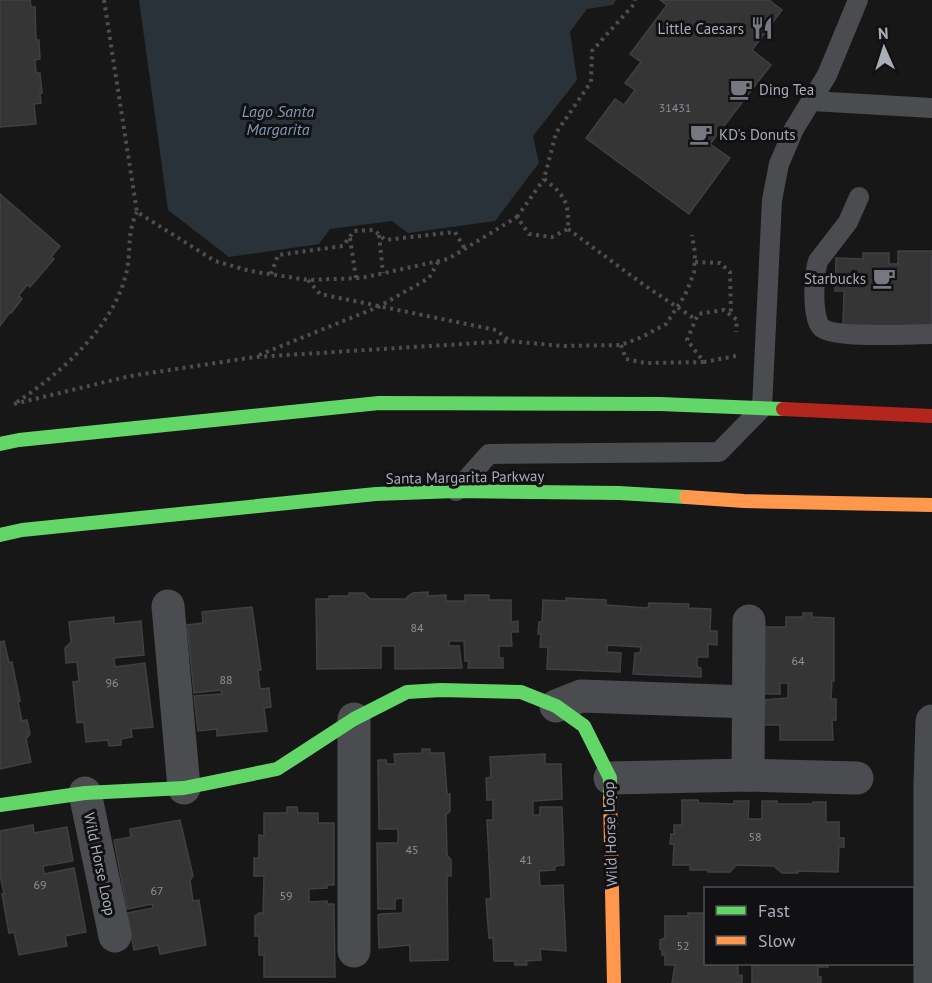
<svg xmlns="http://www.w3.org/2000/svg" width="932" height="983" viewBox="0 0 932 983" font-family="'PT Sans',sans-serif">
<rect width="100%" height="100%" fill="#171717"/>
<polygon fill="#2a3239" points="139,0 616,0 613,5 587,9 570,32 577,80 533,136 539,163 495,221 408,233 392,221 330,229 319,244 229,257 168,210"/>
<g fill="#353536" stroke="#3f4043" stroke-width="1.5">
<polygon points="0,0 30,0 31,7 35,7 36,40 39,40 40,59 35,60 36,73 40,73 42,93 40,93 41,103 34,104 36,124 0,127"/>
<polygon points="660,0 769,0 782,10 752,50 771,65 710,144 730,158 689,214 586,138 615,99 624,105 635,90 625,83 641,62 630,54 667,5"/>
<polygon points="0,194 60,246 51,257 54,259 30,287 27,285 20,294 19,296 22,299 11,313 10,312 0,326"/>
<polygon points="898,251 932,251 932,326 843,325 844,291 835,291 836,258 863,259 863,253 889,253 889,264 898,264"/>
<polygon points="428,592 428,596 446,595 446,601 465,601 465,595 489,595 489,600 511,600 511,622 518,621 518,632 511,632 512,646 499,646 499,658 503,658 503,668 468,668 469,661 465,661 464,641 449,641 449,646 459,646 462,668 395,669 395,646 381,646 381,668 317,669 316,599 329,599 329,596 349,596 349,593 364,593 370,599 407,599 407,597 413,593"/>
<polygon points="566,598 606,600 606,605 648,608 649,603 689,604 688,608 711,609 710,631 717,631 717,645 708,644 708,657 697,657 697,667 701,668 701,677 633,674 635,653 640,653 641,647 607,645 607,652 621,653 620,672 547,669 548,647 540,647 541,634 538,634 539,622 542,622 543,600 566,601"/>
<polygon points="252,607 261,670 258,670 260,689 269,688 271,707 264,708 267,731 217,736 217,729 198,731 194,696 222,694 221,690 194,693 187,625 203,623 202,612"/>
<polygon points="803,613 812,613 812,617 834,618 834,681 832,680 831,699 836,699 836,720 832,720 833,740 780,740 780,725 762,725 762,700 788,698 788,683 780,683 780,694 762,694 763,627 786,627 786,617 803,617"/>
<polygon points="114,617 114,624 141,621 144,655 114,658 115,667 145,663 153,727 131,729 132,737 121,739 121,745 109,746 108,740 86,742 84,722 77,723 73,682 79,681 77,662 66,663 65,648 71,642 69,622"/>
<polygon points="4,641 9,663 12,662 20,701 18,702 22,721 27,720 30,734 26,739 31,762 0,769 0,642"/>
<polygon points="422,749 430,749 430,753 444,753 447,794 450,794 450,811 446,815 447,855 451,860 451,876 447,876 448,960 410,961 410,945 379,948 378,915 381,914 403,913 403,898 395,899 395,909 378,909 377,843 398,843 398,829 379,829 378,760 386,760 387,764 395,764 394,754 422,753"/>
<polygon points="545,754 545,764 561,764 562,799 533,801 533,815 540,815 540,807 562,807 564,865 555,866 555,870 539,871 540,886 563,885 566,951 540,949 541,960 526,961 527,965 515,965 515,961 494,961 493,938 489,938 486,899 491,899 487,820 493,820 493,800 487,800 486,778 491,777 490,757"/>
<polygon points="682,800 698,800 699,803 734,804 734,801 749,801 748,819 762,819 762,801 777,801 777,804 812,804 813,802 826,802 826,822 839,822 839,838 844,838 844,847 839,847 838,872 798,871 798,873 782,873 774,866 736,865 730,872 708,872 708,870 690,870 690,865 673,865 674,844 670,844 671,834 674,834 674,825 682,825"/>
<polygon points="287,807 297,807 298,813 318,813 318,823 334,823 334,885 327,885 327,888 309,889 309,902 327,901 327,904 334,904 335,977 264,977 264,955 259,955 259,936 255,936 255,916 259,913 263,913 264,876 254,876 254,858 259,858 259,835 264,836 264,813 287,813"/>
<polygon points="180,820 193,876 190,880 193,901 199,900 206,945 160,954 158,945 134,950 127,913 153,908 152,904 127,909 114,840 131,837 130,829"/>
<polygon points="33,825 34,833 67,827 73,861 43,866 44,874 74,868 86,932 65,936 67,946 19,955 14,932 9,933 2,894 4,894 0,874 0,831"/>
<polygon points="688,913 706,913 706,964 828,964 828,967 818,967 818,977 821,977 821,983 752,983 752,964 738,964 738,976 742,975 742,983 672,983 675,965 665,965 665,955 662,955 662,950 660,949 660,940 665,938 665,916 688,916"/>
</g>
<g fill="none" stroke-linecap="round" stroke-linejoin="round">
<g stroke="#4d4e52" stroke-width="4" stroke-dasharray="3 4.5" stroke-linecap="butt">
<path d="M104,0L137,212L215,261L250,271L308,280L361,278L448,259L517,217L529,234L552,237L568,229C569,202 565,195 544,179L556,133L591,82L592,51L635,3V0"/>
<polyline points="517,217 544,179"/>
<polyline points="568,229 644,285 695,319"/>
<polyline points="379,235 383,273"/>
<polyline points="350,238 356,278"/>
<polyline points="695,262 720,263 730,272 731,315"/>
<polyline points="271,274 278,255 343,246 354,231 374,230 385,240 455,232 465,249"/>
<polyline points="308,280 320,294 496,330 510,341 561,346 621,345 642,337 666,324 685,295 694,273 695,253 692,235"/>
<polyline points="621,345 626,359 645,363 704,362"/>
<polyline points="259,355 378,307 429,278 438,262"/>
<polyline points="736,356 704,362 687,340 698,314 724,310 737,320 736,332"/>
<path d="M17,402C62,372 115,326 127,270C131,249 127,232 137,212"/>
<polyline points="14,404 130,376 255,357 510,341"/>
</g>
<g stroke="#4b4c50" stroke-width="20">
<polyline points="812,101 932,108"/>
<path d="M859,197L848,222L818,261C814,274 811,319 822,328C837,339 910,334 932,334"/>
<polyline points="456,491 489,454 719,452 762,408 772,200 779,164 794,129 827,75 858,0"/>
</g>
<g stroke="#4b4c50" stroke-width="33">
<polyline points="168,606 184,788"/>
<polyline points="556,706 581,696 749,702"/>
<polyline points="748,775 749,621"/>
<polyline points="610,778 748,775 857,778"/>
<polyline points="85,793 115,936"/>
<polyline points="354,951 354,719"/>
<polyline points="930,983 930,783 932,721"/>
</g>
<g stroke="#63d668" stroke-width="14">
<polyline points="0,444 19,440 379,403 660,404 783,409"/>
<polyline points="0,535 22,530 376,494 456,491 619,493 686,497"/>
<polyline points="0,805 85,793 184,788 277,769 354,719 407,692 441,690 521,692 556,706 584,726 610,778 610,798"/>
</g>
<g stroke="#ff974d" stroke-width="14">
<polyline points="686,497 744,501 932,505"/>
<polyline points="610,798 614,983"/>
</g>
<polyline stroke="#b3261e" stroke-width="14" points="783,409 932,416"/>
</g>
<defs>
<g id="restaurant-bare" transform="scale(1.8)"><path d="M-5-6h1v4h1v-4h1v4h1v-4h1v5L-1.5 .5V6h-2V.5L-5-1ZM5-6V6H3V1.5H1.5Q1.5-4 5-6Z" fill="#757880" stroke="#111113" stroke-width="2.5" paint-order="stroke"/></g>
<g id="cafe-bare" transform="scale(1.8)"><path d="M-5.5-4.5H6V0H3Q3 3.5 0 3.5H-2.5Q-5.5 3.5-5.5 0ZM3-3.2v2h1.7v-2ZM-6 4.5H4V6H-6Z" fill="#757880" stroke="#111113" stroke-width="2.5" paint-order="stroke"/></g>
</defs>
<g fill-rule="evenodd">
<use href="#restaurant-bare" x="762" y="28"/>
<use href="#cafe-bare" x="741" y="89"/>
<use href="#cafe-bare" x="701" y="134"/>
<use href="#cafe-bare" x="884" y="278"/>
</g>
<g text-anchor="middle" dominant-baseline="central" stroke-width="6" stroke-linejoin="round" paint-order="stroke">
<g font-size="12" fill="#8b8f98">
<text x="675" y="107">31431</text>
<text x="417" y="627">84</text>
<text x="798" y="660">64</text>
<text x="226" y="679">88</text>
<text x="112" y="682">96</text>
<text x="755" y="836">58</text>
<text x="412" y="849">45</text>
<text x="526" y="859">41</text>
<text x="40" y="884">69</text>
<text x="157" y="890">67</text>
<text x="286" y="895">59</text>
<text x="683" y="945">52</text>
</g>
<g font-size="15" fill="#a8adb8" stroke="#111113" text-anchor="end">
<text x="744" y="28">Little Caesars</text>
<text x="759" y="89" text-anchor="start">Ding Tea</text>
<text x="719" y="134" text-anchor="start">KD's Donuts</text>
<text x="866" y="278">Starbucks</text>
</g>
<g font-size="15" fill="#a8adb8" stroke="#111113">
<text transform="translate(465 477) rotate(-1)">Santa Margarita Parkway</text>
<text transform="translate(610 834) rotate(-92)">Wild Horse Loop</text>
<text transform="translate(100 864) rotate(78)">Wild Horse Loop</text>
</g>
<g font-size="16" font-style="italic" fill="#7f9bb3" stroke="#111113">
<text x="278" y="111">Lago Santa<tspan x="278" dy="18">Margarita</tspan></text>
</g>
</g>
<rect x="704" y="887" width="210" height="78" fill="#111113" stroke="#4d4f55" stroke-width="1.5"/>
<rect x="716" y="906" width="30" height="9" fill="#63d668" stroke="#4d4f55" stroke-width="1.5"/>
<text x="758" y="917" font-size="18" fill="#a8adb8">Fast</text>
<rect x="716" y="936" width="30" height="9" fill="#ff974d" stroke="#4d4f55" stroke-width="1.5"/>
<text x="758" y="947" font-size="18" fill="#a8adb8">Slow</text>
<g transform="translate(884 48) rotate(357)" stroke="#111113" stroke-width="4.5" paint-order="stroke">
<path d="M0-4.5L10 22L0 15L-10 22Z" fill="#a8adb8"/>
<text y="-9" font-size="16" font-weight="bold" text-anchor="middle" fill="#a8adb8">N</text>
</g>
</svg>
